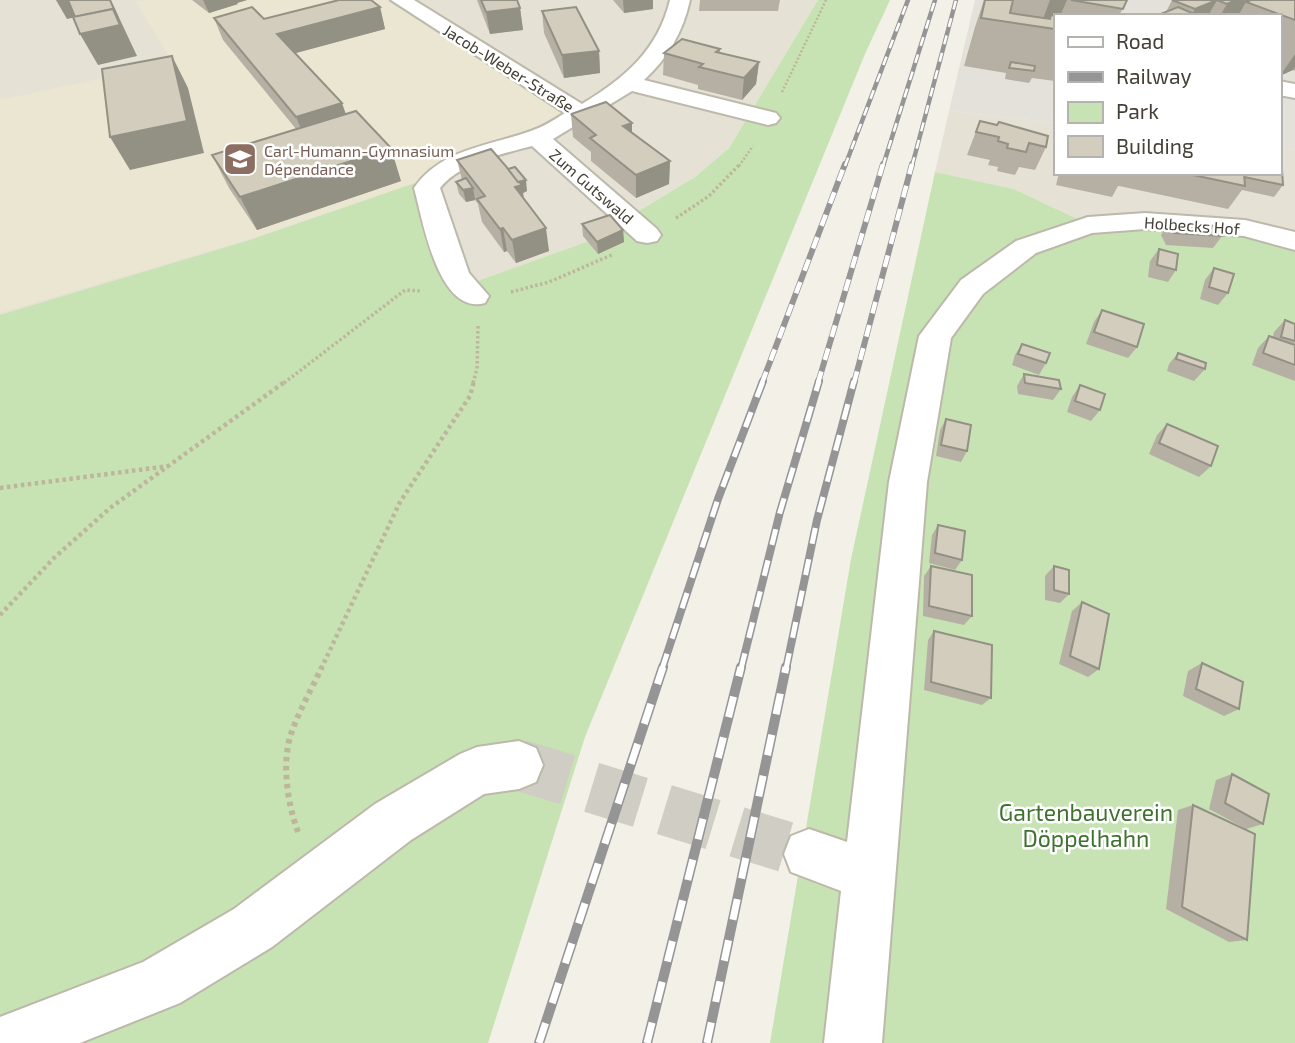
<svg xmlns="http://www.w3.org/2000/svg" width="1295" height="1043" viewBox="0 0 1295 1043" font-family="'Exo 2',sans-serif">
<rect width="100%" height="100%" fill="#f2f0e7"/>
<g fill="#e5e2d5">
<polygon points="0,0 818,0 729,148 695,177 589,241 463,286 0,316"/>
<polygon points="949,111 1055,123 1055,173 1279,173 1279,146 1295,150 1295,240 1088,224 1014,189 935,172"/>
</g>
<polygon fill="#e4e1db" points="975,0 1295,0 1295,150 1279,146 1279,16 1055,16 1055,123 949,111"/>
<polygon fill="#eae6d2" points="144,0 385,0 581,114 453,170 250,239 0,313 0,100 173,63 136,2"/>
<g fill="#c7e3b3">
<polygon points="818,0 890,0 865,54 585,737 488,1043 0,1043 0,315 250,240 453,170 435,190 463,286 589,241 695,177 729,148"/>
<polygon points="935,172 1014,189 1088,224 1146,221 1295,241 1295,1043 770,1043 851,559"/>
</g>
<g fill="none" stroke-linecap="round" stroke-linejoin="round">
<polyline stroke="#cfcdc4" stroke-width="51" stroke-dasharray="51 25" stroke-linecap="butt" points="519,765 809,854"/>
<g stroke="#bcb8aa" stroke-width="4">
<g id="minor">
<path d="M391,0H414L582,104C625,78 658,50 670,0H690C683,32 668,58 644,80L776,113L780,118L776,123L768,125L632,91L553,139L657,229L661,235L657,241L647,243L637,241L532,146C502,154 460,163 440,188L469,273L489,296L485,303C438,316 423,220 414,188C441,149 489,146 531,131C543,127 554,120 565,113Z"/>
<polygon points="1279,81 1295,84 1295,98 1279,95"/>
<polygon points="1145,213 1245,220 1295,232 1295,250 1244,236 1145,229 1092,233 1036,253 983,294 951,338 927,482 882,1043 824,1043 841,891 791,872 784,854 791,836 809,829 847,842 889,482 919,336 961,280 1016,241 1088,217"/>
<polygon points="519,741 536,748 543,765 536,782 519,789 484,794 411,840 272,947 180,1003 80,1043 0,1043 0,1017 143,962 234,909 375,804 460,754 477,747"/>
</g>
</g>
<g stroke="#bdb69d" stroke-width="2.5" stroke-dasharray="2 2" stroke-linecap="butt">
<polyline points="782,92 826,0"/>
<polyline points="739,166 753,146"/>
</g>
<g stroke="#bdb69d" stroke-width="3.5" stroke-dasharray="2.5 2.5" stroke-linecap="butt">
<polyline points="676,218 709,196 740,164"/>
<polyline points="511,292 549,282 614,254"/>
<polyline points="284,383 405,290 422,291"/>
<polyline points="473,383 477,369 478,326"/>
</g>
<g stroke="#bdb69d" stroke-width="4.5" stroke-dasharray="3.5 3.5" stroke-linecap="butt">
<polyline points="0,488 169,466"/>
<polyline points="0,615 54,558 110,508 286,381"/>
<polyline points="321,669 400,502 470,396 474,381"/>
</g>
<path stroke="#bdb69d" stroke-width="6" stroke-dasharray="4.5 4.5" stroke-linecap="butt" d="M298,832C287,802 281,761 292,731C300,709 312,688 322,667"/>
<use href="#minor" fill="#fff" fill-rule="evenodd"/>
<g stroke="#959595" stroke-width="4.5">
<g id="rail-far3">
<polyline points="845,166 908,0"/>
<polyline points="883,166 935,0"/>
<polyline points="912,166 956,0"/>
</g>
</g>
<g stroke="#959595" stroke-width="6">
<g id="rail-far2">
<polyline points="762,383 845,164"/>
<polyline points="818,383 883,164"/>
<polyline points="854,383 912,164"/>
</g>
</g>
<g stroke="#959595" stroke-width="8">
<g id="rail-far1">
<polyline points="662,669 718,499 763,381"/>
<polyline points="741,669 780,512 819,381"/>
<polyline points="786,669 817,520 854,381"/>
</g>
</g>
<g stroke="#959595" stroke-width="10">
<g id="rail">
<polyline points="539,1043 663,667"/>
<polyline points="647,1043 741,667"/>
<polyline points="707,1043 786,667"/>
</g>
</g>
<use href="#rail-far3" stroke="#fff" stroke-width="2.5" stroke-dasharray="9" stroke-linecap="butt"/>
<use href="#rail-far2" stroke="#fff" stroke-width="4.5" stroke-dasharray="12" stroke-linecap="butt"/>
<use href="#rail-far1" stroke="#fff" stroke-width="5" stroke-dasharray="16" stroke-linecap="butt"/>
<use href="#rail" stroke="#fff" stroke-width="7" stroke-dasharray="21" stroke-linecap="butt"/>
</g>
<g fill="#b5b0a3">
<polygon points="192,0 247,0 237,3 238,4 209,13"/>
<polygon points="477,0 517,0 520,8 523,30 490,34"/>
<polygon points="613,0 653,0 653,9 624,13"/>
<polygon points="700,0 780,0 778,11 699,11"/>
<polygon points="984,0 1127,0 1119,16 1055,16 1055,81 1032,78 1029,83 1005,79 1006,73 964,66 975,27"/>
<polygon points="1172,0 1249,0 1248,1 1295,0 1295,71 1293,70 1279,75 1279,16 1157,16 1166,12"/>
<polygon points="380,7 385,29 295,53 401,181 257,230 229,188 212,155 296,129 223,40 214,18 264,19"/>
<polygon points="542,11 599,51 600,73 564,78 544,33"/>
<polygon points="720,49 720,53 759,62 756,84 742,100 698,89 698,85 663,75 664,53"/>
<polygon points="571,114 632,133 670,161 669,184 636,198 591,161 591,152 573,137"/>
<polygon points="980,121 1046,147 1035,170 1019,167 1015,175 997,171 998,167 988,165 990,160 967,155"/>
<polygon points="457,160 527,191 523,193 524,199 549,251 516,263 507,251 504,252 482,222 478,204 475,200 466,202 459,194 456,182 462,180"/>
<polygon points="1059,173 1279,173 1283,185 1274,197 1242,190 1228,209 1119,186 1118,186 1112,197 1056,185"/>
<polygon points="1169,223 1222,236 1213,248 1166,245 1161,235"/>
<polygon points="582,224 623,230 624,242 598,254 583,236"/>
<polygon points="1159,249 1176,270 1168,282 1148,277 1150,261"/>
<polygon points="1214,268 1228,293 1218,305 1200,299 1205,280"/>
<polygon points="1102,310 1137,347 1128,358 1086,344 1094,322"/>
<polygon points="1285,320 1295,324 1295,381 1252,365 1258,348 1269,336 1273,337 1274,332"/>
<polygon points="1022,344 1046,363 1039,375 1012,365 1015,355"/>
<polygon points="1178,353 1205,369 1194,381 1167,371 1169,364"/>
<polygon points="1024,374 1061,389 1053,400 1018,394 1017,386"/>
<polygon points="1080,385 1100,410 1091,421 1067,412 1072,397"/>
<polygon points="946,419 967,451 961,462 936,456 940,430"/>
<polygon points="1167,424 1211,466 1199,477 1149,454 1157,435"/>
<polygon points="938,525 962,560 955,570 929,563 932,535"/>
<polygon points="931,566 972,616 964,625 923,616 924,576"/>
<polygon points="1054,566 1069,594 1060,603 1045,600 1045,576"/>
<polygon points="1082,602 1099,669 1088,677 1059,664 1072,611"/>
<polygon points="934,631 991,698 982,705 924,690 928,640"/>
<polygon points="1202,663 1239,709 1224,716 1183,696 1188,671"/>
<polygon points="1232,774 1263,824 1246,829 1209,809 1216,780"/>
<polygon points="1193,805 1247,940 1229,942 1166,909 1178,810"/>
</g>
<g fill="#939084">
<polygon points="56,0 98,0 103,11 67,19"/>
<polygon points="110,0 115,9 137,56 98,65 80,34"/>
<polygon points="203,0 247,0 237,3 238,4 209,13"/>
<polygon points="623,0 653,0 653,9 624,13"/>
<polygon points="1050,0 1067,0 1060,16 1051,15 1046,28 1040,27"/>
<polygon points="1217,0 1208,16 1191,16 1195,9"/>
<polygon points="1236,0 1249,0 1247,2 1246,2 1238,16 1220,16 1227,4"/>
<polygon points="380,7 385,29 285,56 277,34"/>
<polygon points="520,8 523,30 490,34 486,12"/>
<polygon points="599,51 600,73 564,78 562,55"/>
<polygon points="1295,54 1295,67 1293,70 1280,76"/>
<polygon points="172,56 188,88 204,153 130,170 110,137"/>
<polygon points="759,62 756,84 742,100 744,78"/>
<polygon points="342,103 350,126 306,140 296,117"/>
<polygon points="632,123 632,146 623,126"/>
<polygon points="391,148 401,181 257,230 240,197"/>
<polygon points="670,161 669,184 636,198 636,175"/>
<polygon points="526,180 527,191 523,193 525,209 512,183"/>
<polygon points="473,188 475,200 466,202 463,190"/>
<polygon points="503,228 507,251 504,252 500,229"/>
<polygon points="546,228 549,251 516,263 512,240"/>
<polygon points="623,230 624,242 598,254 597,242"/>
</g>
<g fill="#d2cdbd" stroke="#939084" stroke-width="2">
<polygon points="68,0 110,0 118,18 113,9 75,17"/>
<polygon points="339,0 371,0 380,7 277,34 342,103 296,117 214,18 252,7 264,19"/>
<polygon points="481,0 517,0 520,8 486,12"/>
<polygon points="985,0 1013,0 1010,13 1050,19 1051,15 1058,16 1055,16 1055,29 981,18"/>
<polygon points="1071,0 1127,0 1123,9"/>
<polygon points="1172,0 1236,0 1227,4 1217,0 1195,9"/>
<polygon points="1251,0 1295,0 1295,20 1246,2"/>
<polygon points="576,7 599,51 562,55 542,11"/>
<polygon points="1178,7 1199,16 1160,16 1158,15"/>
<polygon points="113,9 120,25 80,34 73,17"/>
<polygon points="682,39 720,49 716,52 759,62 744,78 699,67 703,64 664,53"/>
<polygon points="172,56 187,121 110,137 102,69"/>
<polygon points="1011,62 1035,66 1034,71 1009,68"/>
<polygon points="606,102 632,123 623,126 670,161 636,175 590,138 596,135 571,114"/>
<polygon points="356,111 391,148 240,197 212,155"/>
<polygon points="980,121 997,125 999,122 1048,136 1046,147 1029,143 1026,152 1007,148 1008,144 998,141 999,137 976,132"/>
<polygon points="491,149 522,185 515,187 546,228 512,240 503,228 500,229 477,199 485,196 457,160"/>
<polygon points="515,167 526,180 518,182 508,169"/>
<polygon points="1279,170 1282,170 1283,185 1244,177 1244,173 1279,173"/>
<polygon points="1183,173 1244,173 1245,186 1193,175"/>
<polygon points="466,178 473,188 463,190 456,182"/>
<polygon points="610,215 623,230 597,242 582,224"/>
<polygon points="1169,223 1216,226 1222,236 1174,233"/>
<polygon points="1159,249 1178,254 1176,270 1157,265"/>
<polygon points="1214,268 1234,274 1228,293 1209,287"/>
<polygon points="1102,310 1144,324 1137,347 1094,332"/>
<polygon points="1285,320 1295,324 1295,341 1281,337"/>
<polygon points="1269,336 1295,345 1295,365 1263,353"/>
<polygon points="1022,344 1050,353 1046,363 1018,354"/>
<polygon points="1178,353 1206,363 1205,369 1176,359"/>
<polygon points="1024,374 1059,380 1061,389 1025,383"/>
<polygon points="1080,385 1105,394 1100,410 1075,401"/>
<polygon points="946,419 971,425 967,451 941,445"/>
<polygon points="1167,424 1218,446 1211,466 1159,443"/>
<polygon points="938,525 965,531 962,560 935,553"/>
<polygon points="931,566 972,575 972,616 929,606"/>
<polygon points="1054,566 1069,570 1069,594 1054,590"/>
<polygon points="1082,602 1109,614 1099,669 1070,656"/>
<polygon points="934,631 992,645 991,698 931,682"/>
<polygon points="1202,663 1243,682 1239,709 1196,689"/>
<polygon points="1232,774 1269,794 1263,824 1225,803"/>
<polygon points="1193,805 1255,834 1247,940 1182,907"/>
</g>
<defs>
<g id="school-square" transform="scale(1.75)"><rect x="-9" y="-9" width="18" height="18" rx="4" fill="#8d6e63" stroke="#fff"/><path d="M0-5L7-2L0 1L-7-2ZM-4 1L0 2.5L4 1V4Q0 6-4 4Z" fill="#fff"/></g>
</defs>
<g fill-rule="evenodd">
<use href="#school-square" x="240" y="159"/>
</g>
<g text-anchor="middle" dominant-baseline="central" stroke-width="5" stroke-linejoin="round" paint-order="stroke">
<g font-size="16" fill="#444036" stroke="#fff">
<text transform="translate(509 68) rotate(32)">Jacob-Weber-Straße</text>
<text transform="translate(592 186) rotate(41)">Zum Gutswald</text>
<text transform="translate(1192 225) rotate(4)">Holbecks Hof</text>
</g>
<g font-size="16" fill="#785e54" stroke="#fff" text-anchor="start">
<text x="264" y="150">Carl-Humann-Gymnasium<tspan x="264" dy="18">Dépendance</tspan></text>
</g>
<g font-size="23" fill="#3f712f" stroke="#fff">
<text x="1086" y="812">Gartenbauverein<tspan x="1086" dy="26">Döppelhahn</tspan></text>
</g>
</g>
<rect x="1054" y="14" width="228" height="161" fill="#ffffff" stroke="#b4b3af" stroke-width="2"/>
<rect x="1068" y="37" width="35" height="10" fill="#ffffff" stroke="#b4b3af" stroke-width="2"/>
<text x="1116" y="49" font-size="21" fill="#444036">Road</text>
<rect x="1068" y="72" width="35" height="10" fill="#959595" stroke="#b4b3af" stroke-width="2"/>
<text x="1116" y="84" font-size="21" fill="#444036">Railway</text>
<rect x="1068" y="102" width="35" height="21" fill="#c7e3b3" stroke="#b4b3af" stroke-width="2"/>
<text x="1116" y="119" font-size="21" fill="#444036">Park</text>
<rect x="1068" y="136" width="35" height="21" fill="#d2cdbd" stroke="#b4b3af" stroke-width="2"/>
<text x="1116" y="154" font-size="21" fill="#444036">Building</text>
</svg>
